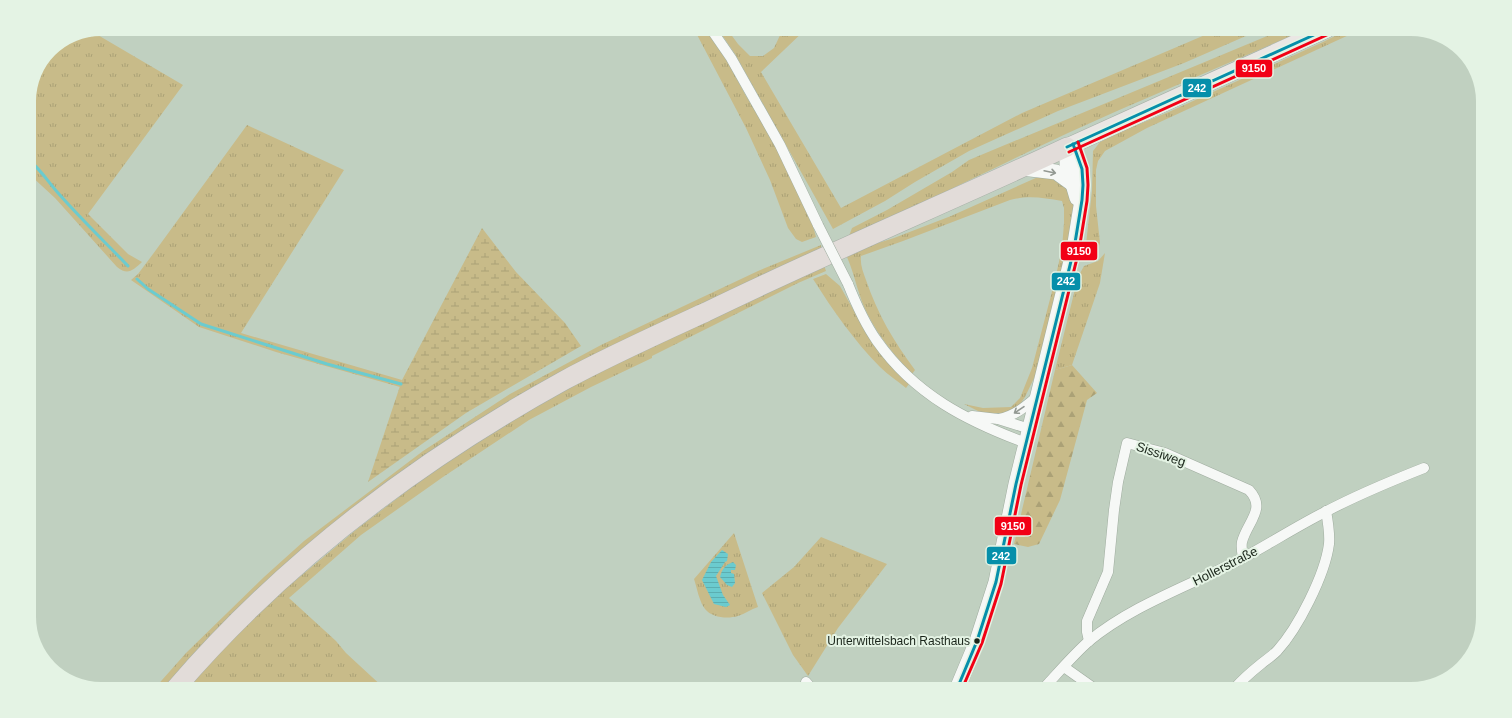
<svg xmlns="http://www.w3.org/2000/svg" width="1512" height="718" viewBox="0 0 1512 718" font-family="Helvetica,sans-serif">
<defs>
<pattern id="grass-tufts" width="24" height="20" patternUnits="userSpaceOnUse"><rect width="24" height="20" fill="#c8bb89"/><path d="M3 7l-1-3M5 7V3M7 7l1-3M15 17l-1-3M17 17v-4M19 17l1-3" fill="none" stroke="#aba176"/></pattern>
<pattern id="forest-firs" width="22" height="20" patternUnits="userSpaceOnUse"><rect width="22" height="20" fill="#c8bb89"/><path d="M5 1l3.5 6h-7zM16 11l3.5 6h-7z" fill="#aba176"/></pattern>
<pattern id="wetland-marsh" width="20" height="14" patternUnits="userSpaceOnUse"><rect width="20" height="14" fill="#c8bb89"/><path d="M1 5h8M5 5V1M11 12h8M15 12V8" fill="none" stroke="#aba176"/></pattern>
<pattern id="water-rules" width="6" height="5" patternUnits="userSpaceOnUse"><rect width="6" height="5" fill="#6bcbcf"/><path d="M0 2.5h6" fill="none" stroke="#5caeb1"/></pattern>
</defs>
<rect width="100%" height="100%" fill="#c0d0c0"/>
<g fill="url(#grass-tufts)">
<polygon points="694,29 705,29 727,61 746,96 777,147 812,223 816,237 802,242 796,239 788,228 770,180 746,128"/>
<polygon points="718,29 727,29 738,44 750,56 763,56 774,48 782,31 785,29 806,29 761,72 841,208 1022,113 1219,29 1262,29 1184,63 1058,111 969,151 915,182 885,201 833,229 735,54"/>
<path d="M1284,29H1307C1227,64 1147,97 1068,133C995,167 923,204 849,236L852,228L887,210L952,172L969,160Z"/>
<polygon points="1349,29 1362,29 1147,128 1105,151 1098,161 1096,170 1096,206 1100,243 1098,249 1092,254 1085,253 1092,191 1093,151 1100,142 1120,132 1171,111 1323,42"/>
<path d="M91,31L183,85L88,214L128,254L142,262C133,270 128,276 117,267L55,198L29,174V96L50,50L73,34Z"/>
<polygon points="247,125 344,170 241,333 402,380 400,387 276,352 199,327 131,280 138,274 153,254"/>
<path d="M1038,177L1064,179L1074,200L1075,219L1036,374L1025,397L1018,407L1007,413H982L964,404L983,408L1011,407L1020,398L1032,368L1055,280L1062,248L1064,223V208L1062,201C1043,198 1030,195 1010,200L903,241L861,256C860,264 863,272 866,280C878,315 893,340 915,370L912,374C895,356 879,337 868,315C858,296 855,275 847,257L862,248L894,238L951,216Z"/>
<polygon points="821,245 821,248 471,428 167,689 154,689 186,653 264,577 304,541 423,451 510,394 601,345 758,271"/>
<polygon points="1105,253 1100,283 1072,365 1055,370 1078,277 1084,266 1098,261"/>
<polygon points="824,265 826,271 798,283 652,356 652,358 591,387 529,420 443,477 361,535 289,598 336,641 346,653 385,689 186,689 239,631 284,590 357,529 437,468 523,414 615,363"/>
<path d="M826,274L840,286L872,343L909,384L906,388C898,381 888,375 880,367C855,342 832,309 813,279Z"/>
<path d="M734,533L758,607C751,609 745,614 738,616C728,619 712,618 705,609C699,601 697,588 694,579Z"/>
<polygon points="821,537 887,564 838,628 808,676 793,655 762,593 794,567"/>
</g>
<polygon fill="url(#forest-firs)" points="1072,365 1097,393 1087,400 1060,500 1039,544 1028,547 1014,544 1055,370"/>
<polygon fill="url(#wetland-marsh)" points="482,228 516,272 565,323 581,346 466,413 368,482 402,380"/>
<g fill="url(#water-rules)">
<polygon points="722,550 728,554 727,561 725,562 716,576 723,595 730,605 726,607 714,604 702,580 711,562"/>
<path d="M733,562L736,565L735,570H731V573L734,574L735,583L732,587L727,585L720,577C722,569 725,565 733,562Z"/>
</g>
<g fill="none" stroke-linecap="round" stroke-linejoin="round">
<g stroke="#6bcbcf" stroke-width="3">
<path d="M29,160C41,170 49,183 59,194C81,219 105,242 128,266"/>
<polyline points="137,279 148,289 201,324 327,364 401,384"/>
</g>
<g stroke="#9fac9f" stroke-width="11">
<g id="street">
<polyline points="711,29 731,58 780,145 818,225"/>
<path d="M848,284C856,304 865,324 877,341C915,395 967,421 1026,443"/>
<polyline points="972,416 998,419 1030,429"/>
<path d="M999,419C1015,416 1026,406 1038,396"/>
<path d="M1089,641L1087,632V621L1108,572L1114,510L1118,482L1127,443L1165,453L1249,490C1267,509 1247,522 1242,542C1241,547 1242,552 1243,558"/>
<polyline points="1064,667 1095,689"/>
<polyline points="806,682 812,689"/>
<path d="M1043,689C1058,673 1073,655 1089,641C1134,604 1192,585 1243,558C1271,543 1297,526 1325,512C1357,495 1391,481 1424,468"/>
<path d="M1234,689C1242,680 1251,672 1261,664C1266,660 1272,656 1277,651C1298,628 1325,575 1329,544C1330,533 1328,522 1326,511"/>
</g>
</g>
<g stroke="#9fac9f" stroke-width="16">
<g id="secondary">
<polyline points="1067,147 1067,164 1077,198"/>
<polyline points="1022,168 1056,172 1074,185"/>
<polyline points="957,689 977,641 996,582 1016,484 1074,249 1082,200 1083,185 1082,169 1073,144"/>
</g>
</g>
<g stroke="#a7afa7" stroke-width="18">
<polyline id="primary" points="1067,147 1327,29"/>
</g>
<g stroke="#a7afa7" stroke-width="20">
<path id="highway" d="M175,689C283,563 418,461 563,381C609,356 658,334 706,312C825,254 947,203 1067,147"/>
</g>
<use href="#street" stroke="#f6f8f6" stroke-width="10"/>
<use href="#secondary" stroke="#f6f8f6" stroke-width="15"/>
<use href="#primary" stroke="#eae7e4" stroke-width="17"/>
<use href="#highway" stroke="#e2dcd9" stroke-width="19"/>
<g stroke="#9fac9f" stroke-width="11" stroke-linecap="butt">
<polyline id="street-bridge" points="818,225 848,284"/>
</g>
<use href="#street-bridge" stroke="#f6f8f6" stroke-width="10"/>
<g stroke="#e4f3e4" stroke-width="6">
<g id="bus-1">
<polyline points="1067,147 1327,29"/>
<polyline points="957,689 977,641 996,582 1016,484 1074,249 1082,200 1083,185 1082,169 1073,144"/>
</g>
</g>
<g stroke="#e4f3e4" stroke-width="6">
<g id="bus-2">
<polyline points="1069,152 1329,34"/>
<polyline points="962,689 982,643 1001,584 1021,485 1079,250 1087,201 1088,185 1087,168 1078,142"/>
</g>
</g>
<use href="#bus-1" stroke="#058faa" stroke-width="3"/>
<use href="#bus-2" stroke="#f20015" stroke-width="3"/>
</g>
<defs><path id="oneway-shaft" d="M-6 0H5M1.5-3L5.5 0L1.5 3" fill="none" stroke-width="1.6" stroke-linecap="round" stroke-linejoin="round"/></defs>
<g stroke="#939993">
<use href="#oneway-shaft" transform="translate(1050 172) rotate(12)"/>
<use href="#oneway-shaft" transform="translate(1019 410) rotate(146)"/>
</g>
<circle fill="#1a251a" stroke="#e4f3e4" stroke-width="1.5" cx="977" cy="641" r="3.5"/>
<g text-anchor="middle" dominant-baseline="central" stroke-width="4" stroke-linejoin="round" paint-order="stroke">
<g font-size="12" fill="#1a251a" stroke="#e4f3e4" text-anchor="end">
<text x="970" y="641">Unterwittelsbach Rasthaus</text>
</g>
<g font-size="13" fill="#1a251a" stroke="#e4f3e4">
<text transform="translate(1161 454) rotate(19)">Sissiweg</text>
<text transform="translate(1225 566) rotate(-27)">Hollerstraße</text>
</g>
</g>
<path d="M0 0H1512V718H0ZM101 36H1411A65 65 0 0 1 1476 101V617A65 65 0 0 1 1411 682H101A65 65 0 0 1 36 617V101A65 65 0 0 1 101 36Z" fill="#e4f3e4" fill-rule="evenodd"/>
<g stroke="#e4f3e4" stroke-width="1.5">
<rect x="1235" y="59" width="38" height="19" rx="4" fill="#f20015"/>
<rect x="1182" y="78" width="30" height="20" rx="4" fill="#058faa"/>
<rect x="1060" y="241" width="38" height="20" rx="4" fill="#f20015"/>
<rect x="1051" y="272" width="30" height="19" rx="4" fill="#058faa"/>
<rect x="994" y="516" width="38" height="20" rx="4" fill="#f20015"/>
<rect x="986" y="546" width="31" height="19" rx="4" fill="#058faa"/>
</g>
<g font-size="11" text-anchor="middle" font-weight="bold" fill="#fff">
<text x="1254" y="72">9150</text>
<text x="1197" y="92">242</text>
<text x="1079" y="255">9150</text>
<text x="1066" y="285">242</text>
<text x="1013" y="530">9150</text>
<text x="1001" y="560">242</text>
</g>
</svg>
